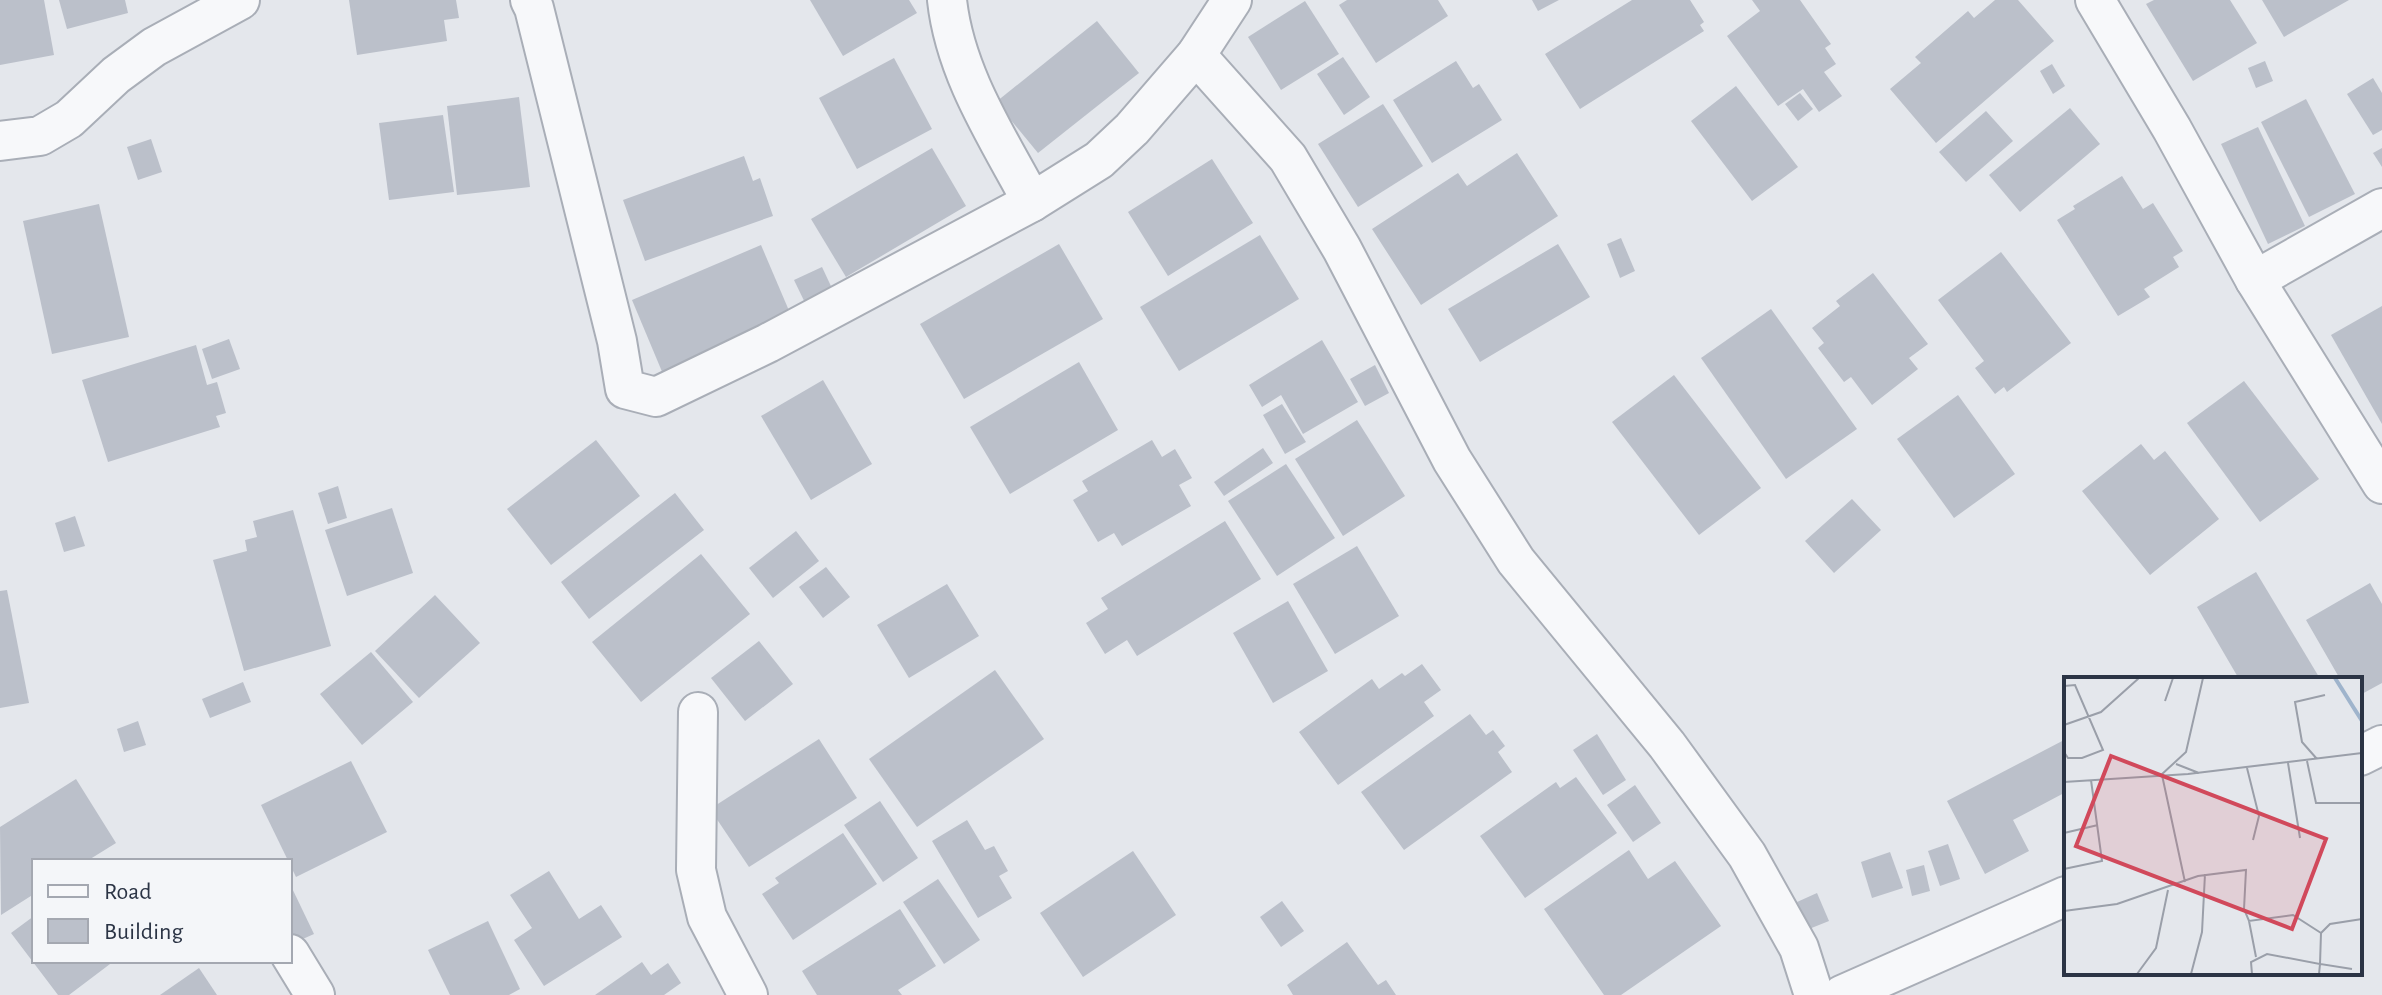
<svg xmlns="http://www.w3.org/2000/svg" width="2382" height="995" viewBox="0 0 2382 995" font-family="'Alegreya Sans',sans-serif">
<rect width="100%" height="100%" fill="#e4e7ec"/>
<g fill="#bbc0ca">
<polygon points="0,0 44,0 54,55 0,65"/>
<polygon points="59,0 125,0 128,13 67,29"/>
<polygon points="349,0 456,0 459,18 444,20 447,41 357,55"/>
<polygon points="810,0 909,0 917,13 843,56"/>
<polygon points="1347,0 1438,0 1448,16 1376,63 1339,5"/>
<polygon points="1532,0 1559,0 1538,11"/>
<polygon points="1632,0 1690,0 1704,22 1700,25 1704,31 1580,109 1545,54"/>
<polygon points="1752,0 1800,0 1831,44 1825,48 1836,64 1824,72 1842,96 1819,112 1803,89 1778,106 1727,36 1760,11"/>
<polygon points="1995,0 2018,0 2054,41 1936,143 1890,89 1921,63 1915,57 1968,11 1974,18"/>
<polygon points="2154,0 2230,0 2257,43 2193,81 2146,4"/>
<polygon points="2262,0 2349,0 2284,37"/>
<polygon points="1305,1 1339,54 1281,90 1248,37"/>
<polygon points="1097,21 1139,73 1038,153 996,102"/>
<polygon points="1343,57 1370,97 1344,115 1317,74"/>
<polygon points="894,58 932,129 857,169 819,98"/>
<polygon points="1456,61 1473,88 1479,84 1502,120 1432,163 1393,100"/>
<polygon points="2265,61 2273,81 2256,88 2248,68"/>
<polygon points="2052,64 2065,86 2053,94 2040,71"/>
<polygon points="2373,78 2382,93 2382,130 2373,135 2347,94"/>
<polygon points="1736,86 1798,167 1752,201 1691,121"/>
<polygon points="1800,93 1813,109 1798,121 1785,104"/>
<polygon points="519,97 530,187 457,195 447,106"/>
<polygon points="2306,99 2355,194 2309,217 2261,122"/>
<polygon points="1383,104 1423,166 1358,207 1318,144"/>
<polygon points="2070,108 2100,144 2020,212 1989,175"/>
<polygon points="1986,111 2013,141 1966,182 1939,152"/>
<polygon points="443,115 454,192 389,200 379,123"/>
<polygon points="2258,127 2305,226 2268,244 2221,144"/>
<polygon points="151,139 162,172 138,180 127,147"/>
<polygon points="932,148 966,206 846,277 811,219"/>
<polygon points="2382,148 2382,167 2373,153"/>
<polygon points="1517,153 1558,216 1421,305 1372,229 1458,173 1467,186"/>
<polygon points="744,156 753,181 760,178 773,216 645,261 623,200"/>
<polygon points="1212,159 1253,223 1168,276 1128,212"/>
<polygon points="2122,176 2143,209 2153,203 2183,251 2173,257 2179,267 2144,289 2150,297 2118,316 2057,220 2075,209 2073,206"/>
<polygon points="99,204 129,337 52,354 23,221"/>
<polygon points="1260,235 1299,299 1179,371 1140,307"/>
<polygon points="1621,238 1635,271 1620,278 1607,244"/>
<polygon points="1059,244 1103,319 964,399 920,324"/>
<polygon points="1558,244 1590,297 1480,362 1448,309"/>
<polygon points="761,245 793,320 663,374 632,300"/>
<polygon points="2001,252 2071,343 2007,392 2004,387 1995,394 1975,368 1984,361 1938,300"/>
<polygon points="822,267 837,299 809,311 794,280"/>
<polygon points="1873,273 1928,344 1909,358 1918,369 1872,405 1851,377 1844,382 1818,348 1824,343 1812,328 1840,306 1836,301"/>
<polygon points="2382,306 2382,424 2331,335"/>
<polygon points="1771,309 1857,429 1786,479 1701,358"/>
<polygon points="229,339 240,369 212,379 202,349"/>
<polygon points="1322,340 1358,402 1303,434 1281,395 1262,407 1249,385"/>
<polygon points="196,345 207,385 217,382 226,413 216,416 220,427 108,462 82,380"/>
<polygon points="1079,362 1118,430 1010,494 970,427"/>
<polygon points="1375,365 1389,393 1365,406 1350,379"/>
<polygon points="1674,375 1761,488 1699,535 1612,422"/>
<polygon points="823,380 872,464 811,500 761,416"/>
<polygon points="2244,381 2319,479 2260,522 2187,423"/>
<polygon points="1958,395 2015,474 1954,518 1897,439"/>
<polygon points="1282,404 1306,442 1285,454 1263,415"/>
<polygon points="1357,420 1405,496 1343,536 1295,459"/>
<polygon points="596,440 640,496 551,565 507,509"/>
<polygon points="1152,440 1162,457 1175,449 1192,478 1179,485 1191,506 1122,546 1114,533 1098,542 1073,500 1088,491 1082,481"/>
<polygon points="2141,444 2154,460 2165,451 2219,519 2150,575 2082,491"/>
<polygon points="1263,448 1273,463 1224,496 1214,482"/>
<polygon points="1286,464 1335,538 1277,576 1228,501"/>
<polygon points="338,486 347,518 328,524 318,493"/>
<polygon points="675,493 704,530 589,619 561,582"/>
<polygon points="1852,499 1881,530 1834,573 1805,541"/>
<polygon points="392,508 413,573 347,596 325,530"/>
<polygon points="293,510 331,646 244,671 213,560 247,551 245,540 257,537 253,521"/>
<polygon points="75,516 85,546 64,552 55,523"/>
<polygon points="1225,521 1261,579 1137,656 1127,640 1105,654 1086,623 1108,609 1101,598"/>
<polygon points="796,531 819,561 773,598 749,568"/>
<polygon points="1357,546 1399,616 1335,654 1293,584"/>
<polygon points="701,554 750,614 641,702 592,642"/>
<polygon points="826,567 850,597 823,618 799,587"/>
<polygon points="2256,572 2319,677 2316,679 2239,679 2197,607"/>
<polygon points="2370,583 2382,604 2382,683 2360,695 2360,679 2340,679 2306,620"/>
<polygon points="947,584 979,636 909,678 877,625"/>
<polygon points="7,590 29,703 0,708 0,591"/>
<polygon points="435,595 480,643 419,698 375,651"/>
<polygon points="1288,601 1328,671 1273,703 1233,633"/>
<polygon points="759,641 793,684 745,721 711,678"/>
<polygon points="371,652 413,702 362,745 320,694"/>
<polygon points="1422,664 1441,690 1424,702 1434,716 1338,785 1299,732 1372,679 1379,689 1402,673 1405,676"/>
<polygon points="995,670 1044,739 917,827 869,759"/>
<polygon points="243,682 251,702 210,718 202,699"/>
<polygon points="1470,714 1486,735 1493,730 1505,746 1498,752 1512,772 1404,850 1361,792"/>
<polygon points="138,721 146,745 124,752 117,729"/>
<polygon points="1597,734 1626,780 1603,795 1573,750"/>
<polygon points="819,739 857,798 749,867 710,809"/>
<polygon points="2066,739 2066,792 2013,820 2029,851 1985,874 1947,801"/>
<polygon points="351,761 387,832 296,877 261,805"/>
<polygon points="1576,777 1617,833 1525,898 1480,836 1556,782 1560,788"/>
<polygon points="76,779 116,843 87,861 34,861 34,894 1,915 0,827"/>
<polygon points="1635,785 1661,823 1633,842 1607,805"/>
<polygon points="880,801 918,858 883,882 844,825"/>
<polygon points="967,820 985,850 994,846 1008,871 999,876 1012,898 978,918 932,841"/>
<polygon points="843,833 877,884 793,940 762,894 779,883 775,878"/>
<polygon points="1948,844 1960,879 1940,886 1928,851"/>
<polygon points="1629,850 1648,879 1675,861 1721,926 1621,995 1604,995 1544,909"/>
<polygon points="1133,851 1176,915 1083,977 1040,913"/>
<polygon points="1890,852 1903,888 1872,898 1861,862"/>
<polygon points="1924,865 1930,891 1912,896 1906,870"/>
<polygon points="549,871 579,919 601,905 622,937 544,986 514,940 532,928 510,895"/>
<polygon points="938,879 980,940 944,964 903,902"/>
<polygon points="290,884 314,934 296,942 290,931"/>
<polygon points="1817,893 1829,921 1809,929 1797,902"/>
<polygon points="1282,901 1304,931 1281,947 1260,917"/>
<polygon points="900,909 936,966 898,990 902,995 817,995 802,971"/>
<polygon points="34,916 34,961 114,961 69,995 58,995 11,933"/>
<polygon points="488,921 520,989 509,995 450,995 428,950"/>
<polygon points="1347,942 1378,985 1386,980 1396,995 1293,995 1287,985"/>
<polygon points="642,962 651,975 668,963 681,983 664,995 595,995"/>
<polygon points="199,968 217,995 160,995"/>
</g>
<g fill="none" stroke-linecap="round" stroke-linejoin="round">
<g stroke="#a9aeb7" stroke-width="42">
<g id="street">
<polyline points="530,0 534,8 617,341 625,389 656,397 768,343 1032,202 1099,160 1132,129 1196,55 1232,0"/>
<path d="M947,0C955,74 998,138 1032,202"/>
<polyline points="2095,0 2172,129 2255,280 2382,484"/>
<polyline points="1196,55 1288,158 1342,249 1452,460 1516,561 1667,745 1747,855 1799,948 1814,995"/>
<polyline points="0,141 40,136 69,119 116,75 154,47 240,0"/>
<polyline points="2255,280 2382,208"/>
<polyline points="698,712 696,870 707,917 748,995"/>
<polyline points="2360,756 2382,745"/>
<polyline points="290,954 315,995"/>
<polyline points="1842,995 2066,896"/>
</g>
</g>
<use href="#street" stroke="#f7f8fa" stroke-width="38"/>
</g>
<g transform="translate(2064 677)">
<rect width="298" height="298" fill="#e4e7ec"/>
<path fill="none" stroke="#9fb4cc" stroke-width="4" d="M271,1L298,44"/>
<path fill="none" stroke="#9a9fa9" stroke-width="2" d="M0,9L11,8L39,73L18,81H4L0,75M101,24L109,1M0,48L37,35L75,1M253,82L238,65L231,25L261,18M243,84L252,126H298M224,86L236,161M112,87L135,96M183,91L195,139L189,163M97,98L122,75L139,1M98,98L121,205M0,105L124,97L298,76M0,156L34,148M0,192L38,184L27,103M0,234L53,227L134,199L182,193L180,232L185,244L229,238L257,256M185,244L192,280M288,292L256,287L257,256L266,247L298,242M73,297L92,271L104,213M127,297L138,255L141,197M188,297L187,285L203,277L256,287L255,297"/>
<path fill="#d1495b" fill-opacity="0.15" stroke="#d1495b" stroke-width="4" d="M47,79L262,162L228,252L12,169Z"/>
<rect width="298" height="298" fill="none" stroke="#2b3445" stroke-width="4"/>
</g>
<rect x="32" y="859" width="260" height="104" fill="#f4f6f9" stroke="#a4a8b1" stroke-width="2"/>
<rect x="48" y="885" width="40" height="12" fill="#f7f8fa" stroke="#a4a8b1" stroke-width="2"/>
<text x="104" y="899" font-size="24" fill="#2b3445">Road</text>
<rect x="48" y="919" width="40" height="24" fill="#bbc0ca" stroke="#a4a8b1" stroke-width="2"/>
<text x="104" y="939" font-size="24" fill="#2b3445">Building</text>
</svg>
